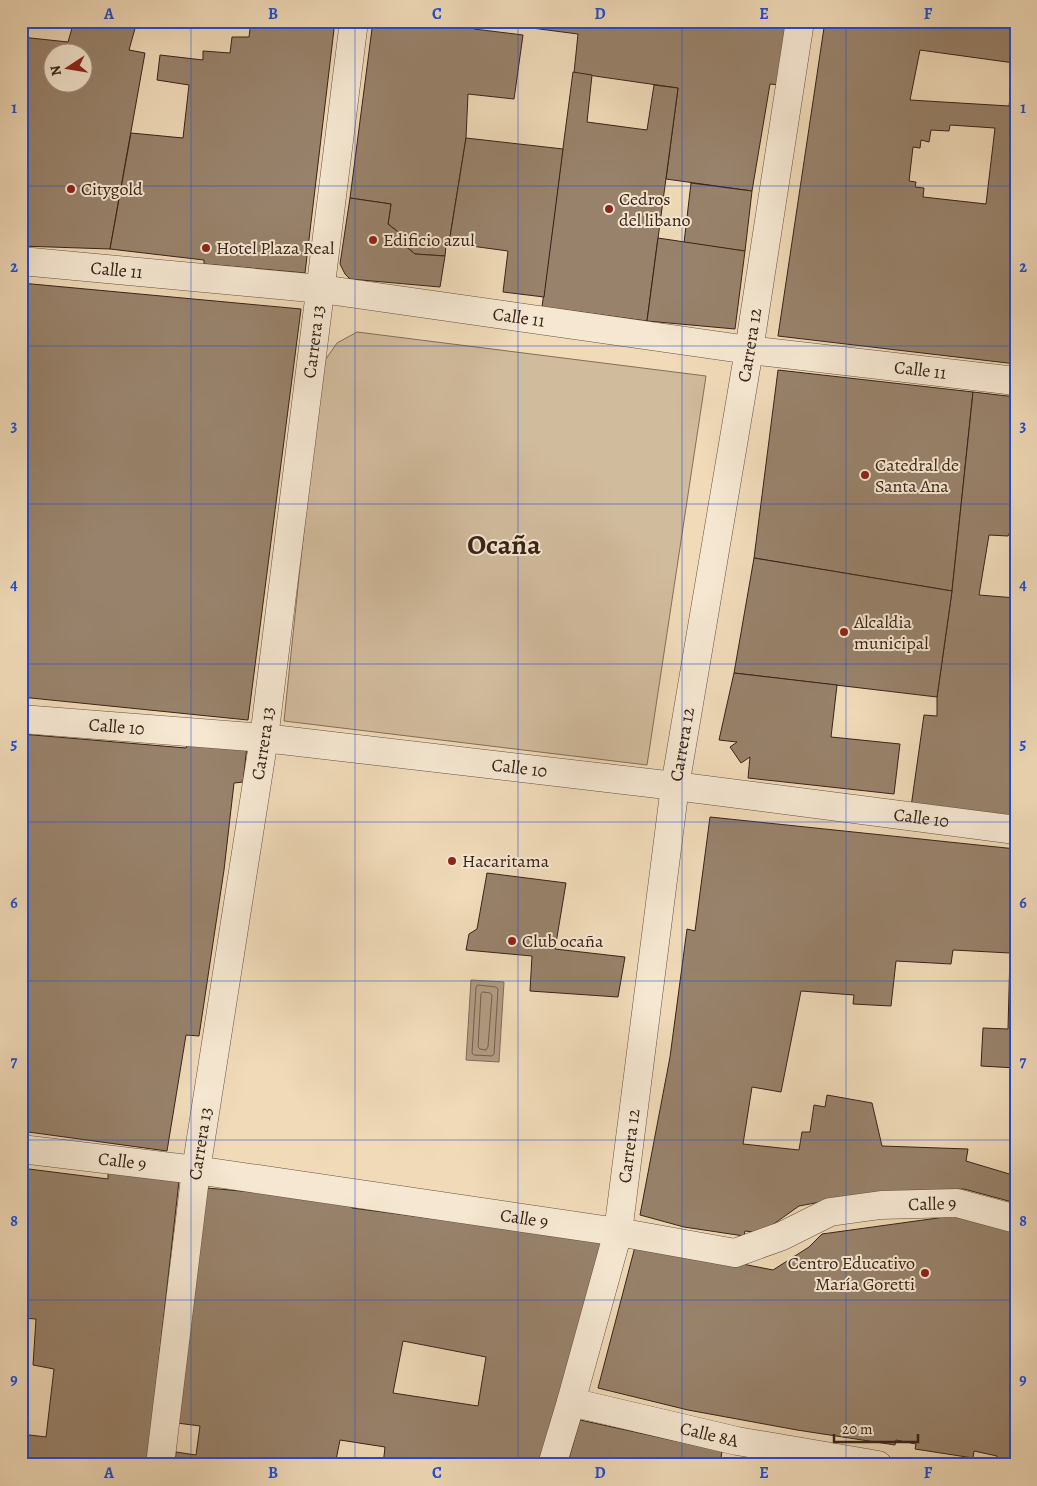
<svg xmlns="http://www.w3.org/2000/svg" width="1037" height="1486" viewBox="0 0 1037 1486" font-family="Alegreya,serif">
<rect width="100%" height="100%" fill="#f0dab8"/>
<filter id="stains"><feTurbulence type="fractalNoise" baseFrequency=".004" numOctaves="4"/><feColorMatrix values="0 0 0 0 .2 0 0 0 0 .09 0 0 0 0 .02 0 0 0 .5 -.17"/></filter>
<radialGradient id="worn" r=".72"><stop offset=".6" stop-color="#630" stop-opacity="0"/><stop offset="1" stop-color="#630" stop-opacity=".3"/></radialGradient>
<polygon fill="#d1bb9d" stroke="#846e5a" points="357,332 706,376 647,765 284,721 321,366 337,343"/>
<polygon fill="#b19b82" stroke="#816b58" points="471,980 504,982 499,1062 466,1060"/>
<g fill="none" stroke-linecap="round" stroke-linejoin="round">
<g stroke="#745e4d" stroke-width="1">
<polygon points="478,985 496,987 498,989 494,1054 492,1056 474,1055 472,1053 476,988"/>
<polygon points="483,992 490,993 492,995 488,1047 486,1050 480,1049 478,1047 481,994"/>
</g>
</g>
<g fill="#98826b" stroke="#382218" fill-rule="evenodd">
<path d="M74,21H137L129,50L145,53L110,249L21,246V37L68,42ZM52,52H82V82H52Z"/>
<polygon points="251,21 335,21 305,273 204,264 204,260 110,249 131,133 183,138 189,85 157,80 160,55 203,60 203,51 230,53 232,37 249,37"/>
<polygon points="373,21 475,21 474,29 523,35 514,99 468,94 466,138 449,243 446,245 445,256 415,254 404,245 402,235 388,224 391,204 350,198"/>
<polygon points="525,21 788,21 780,85 770,84 752,191 666,179 678,88 574,73 578,34 524,27"/>
<path d="M825,21H1016V364L778,336ZM920,50L1014,63L1009,106L910,100ZM950,125L995,128L986,204L923,197L924,188L915,187L916,182L909,181L913,147L920,148L921,140L929,142L931,130L949,131Z"/>
<polygon points="573,72 592,75 587,122 647,130 654,85 678,88 647,321 542,307"/>
<polygon points="466,138 563,149 544,297 503,292 508,251 449,243"/>
<polygon points="691,183 752,191 745,251 684,243"/>
<polygon points="350,198 391,204 388,224 402,235 404,245 415,254 445,256 440,287 350,279 345,274 340,264"/>
<polygon points="658,238 745,251 735,329 647,321"/>
<polygon points="21,283 301,309 248,720 21,697"/>
<polygon points="778,370 973,392 952,591 754,558"/>
<polygon points="973,392 1016,397 1016,530 1011,530 1008,536 989,535 979,595 1016,598 1016,818 911,807 924,715 937,716 937,697 952,591"/>
<polygon points="754,558 952,591 937,697 734,673"/>
<polygon points="734,673 837,685 831,737 900,744 894,794 748,778 750,757 741,763 730,747 737,742 719,740"/>
<polygon points="21,734 186,748 188,742 247,746 243,782 234,783 224,870 199,1036 186,1035 167,1151 21,1131"/>
<polygon points="710,817 1016,849 1016,1068 981,1066 983,1028 1008,1029 1010,953 953,950 951,964 896,961 891,1006 853,1004 854,995 801,991 781,1092 752,1087 743,1144 799,1150 802,1132 810,1132 814,1105 825,1107 827,1095 872,1103 882,1146 968,1149 966,1161 1016,1176 1016,1203 964,1189 913,1193 863,1194 799,1206 761,1233 745,1231 744,1236 684,1227 640,1215 670,1057 687,929 695,931"/>
<polygon points="487,873 566,883 555,949 625,957 618,997 530,991 532,956 466,950 469,934 477,929"/>
<polygon points="21,1168 108,1179 108,1173 179,1181 147,1465 21,1465 21,1434 46,1437 54,1369 33,1365 36,1319 21,1318"/>
<path d="M207,1188L353,1201L352,1208L437,1219L605,1235L550,1429L538,1465H383L385,1447L340,1440L335,1465H175L176,1452L196,1455L200,1426L177,1423ZM403,1341L486,1357L478,1406L393,1393Z"/>
<polygon points="974,1213 1016,1225 1016,1465 995,1464 997,1456 974,1451 973,1458 915,1449 916,1444 896,1440 895,1445 797,1430 688,1410 598,1388 636,1243 773,1270 809,1247 822,1234"/>
<polygon points="580,1420 722,1451 720,1465 567,1465"/>
<polygon points="748,1460 796,1465 747,1465"/>
</g>
<g fill="none" stroke-linecap="round" stroke-linejoin="round">
<g stroke="#665040" stroke-width="29">
<g id="street">
<path id="s1" d="M21,261L321,289L749,350L1016,381"/>
<path id="s2" d="M21,719L264,738L675,786L1016,830"/>
<path id="s3" d="M21,1149L196,1170L618,1232L735,1253L782,1236L830,1212L881,1205L957,1203L1016,1219"/>
<path id="s4" d="M571,1402L737,1441L878,1465"/>
<path id="s5" d="M160,1465L196,1170L264,738L354,21"/>
<path id="s6" d="M552,1465L571,1402L618,1232L675,786L749,350L800,21"/>
</g>
</g>
<use href="#street" stroke="#f5e7d1" stroke-width="28"/>
</g>
<path fill="none" stroke="#1d4ed8" stroke-width="1" stroke-opacity="0.55" d="M191,21V1465M355,21V1465M518,21V1465M682,21V1465M846,21V1465M21,186H1016M21,346H1016M21,504H1016M21,664H1016M21,822H1016M21,981H1016M21,1140H1016M21,1300H1016"/>
<g fill="#8f2418" stroke="#f5e7d1" stroke-width="2">
<circle cx="71" cy="189" r="5"/>
<circle cx="609" cy="209" r="5"/>
<circle cx="373" cy="240" r="5"/>
<circle cx="206" cy="248" r="5"/>
<circle cx="865" cy="475" r="5"/>
<circle cx="844" cy="632" r="5"/>
<circle cx="452" cy="861" r="5"/>
<circle cx="512" cy="941" r="5"/>
<circle cx="925" cy="1273" r="5"/>
</g>
<g text-anchor="middle" dominant-baseline="central" stroke-width="4" stroke-linejoin="round" paint-order="stroke">
<g font-size="18" fill="#382218" stroke="#f5e7d1" text-anchor="start">
<text x="81" y="189">Citygold</text>
<text x="619" y="199">Cedros<tspan x="619" dy="21">del libano</tspan></text>
<text x="383" y="240">Edificio azul</text>
<text x="216" y="248">Hotel Plaza Real</text>
<text x="875" y="465">Catedral de<tspan x="875" dy="21">Santa Ana</tspan></text>
<text x="854" y="622">Alcaldia<tspan x="854" dy="21">municipal</tspan></text>
<text x="462" y="861">Hacaritama</text>
<text x="522" y="941">Club ocaña</text>
<text x="915" y="1263" text-anchor="end">Centro Educativo<tspan x="915" dy="21">María Goretti</tspan></text>
</g>
<g font-size="18" fill="#382218" stroke="#f5e7d1">
<text stroke="none"><textPath href="#s1" startOffset="96">Calle 11</textPath></text>
<text stroke="none"><textPath href="#s1" startOffset="501">Calle 11</textPath></text>
<text stroke="none"><textPath href="#s5" startOffset="1134">Carrera 13</textPath></text>
<text stroke="none"><textPath href="#s6" startOffset="1139">Carrera 12</textPath></text>
<text stroke="none"><textPath href="#s1" startOffset="906">Calle 11</textPath></text>
<text stroke="none"><textPath href="#s2" startOffset="96">Calle 10</textPath></text>
<text stroke="none"><textPath href="#s5" startOffset="729">Carrera 13</textPath></text>
<text stroke="none"><textPath href="#s6" startOffset="734">Carrera 12</textPath></text>
<text stroke="none"><textPath href="#s2" startOffset="501">Calle 10</textPath></text>
<text stroke="none"><textPath href="#s2" startOffset="906">Calle 10</textPath></text>
<text stroke="none"><textPath href="#s5" startOffset="324">Carrera 13</textPath></text>
<text stroke="none"><textPath href="#s6" startOffset="329">Carrera 12</textPath></text>
<text stroke="none"><textPath href="#s3" startOffset="102">Calle 9</textPath></text>
<text stroke="none"><textPath href="#s3" startOffset="928">Calle 9</textPath></text>
<text stroke="none"><textPath href="#s3" startOffset="508">Calle 9</textPath></text>
<text stroke="none"><textPath href="#s4" startOffset="142">Calle 8A</textPath></text>
</g>
<g font-size="28" font-weight="bold" fill="#382218" stroke="#f5e7d1">
<text x="504" y="545">Ocaña</text>
</g>
</g>
<rect width="1037" height="1486" fill="none" stroke="#f0dab8" stroke-width="55"/>
<g transform="translate(68 68) rotate(258)"><circle r="24" fill="#f5e7d1" stroke="#a99887"/>
<path d="M0-4L9 19L0 12L-9 19Z" fill="#8f2418"/>
<text y="-8" font-size="14" font-weight="bold" text-anchor="middle" fill="#382218">N</text>
</g>
<path d="M834 1434v8h84v-8" fill="none" stroke="#382218" stroke-width="2.5"/>
<text x="842" y="1434" font-size="15" fill="#382218" stroke="#f5e7d1" stroke-width="4" paint-order="stroke">20 m</text>
<rect x="28" y="28" width="982" height="1430" fill="none" stroke="#1d4ed8" stroke-width="2"/>
<g font-size="16" text-anchor="middle" font-weight="bold" fill="#1d4ed8">
<text x="109" y="19">A</text>
<text x="273" y="19">B</text>
<text x="437" y="19">C</text>
<text x="600" y="19">D</text>
<text x="764" y="19">E</text>
<text x="928" y="19">F</text>
<text x="14" y="113">1</text>
<text x="1023" y="113">1</text>
<text x="14" y="272">2</text>
<text x="1023" y="272">2</text>
<text x="14" y="431">3</text>
<text x="1023" y="431">3</text>
<text x="14" y="590">4</text>
<text x="1023" y="590">4</text>
<text x="14" y="749">5</text>
<text x="1023" y="749">5</text>
<text x="14" y="908">6</text>
<text x="1023" y="908">6</text>
<text x="14" y="1067">7</text>
<text x="1023" y="1067">7</text>
<text x="14" y="1226">8</text>
<text x="1023" y="1226">8</text>
<text x="14" y="1385">9</text>
<text x="1023" y="1385">9</text>
<text x="109" y="1478">A</text>
<text x="273" y="1478">B</text>
<text x="437" y="1478">C</text>
<text x="600" y="1478">D</text>
<text x="764" y="1478">E</text>
<text x="928" y="1478">F</text>
</g>
<rect width="100%" height="100%" filter="url(#stains)"/>
<rect width="100%" height="100%" fill="url(#worn)"/>
</svg>
